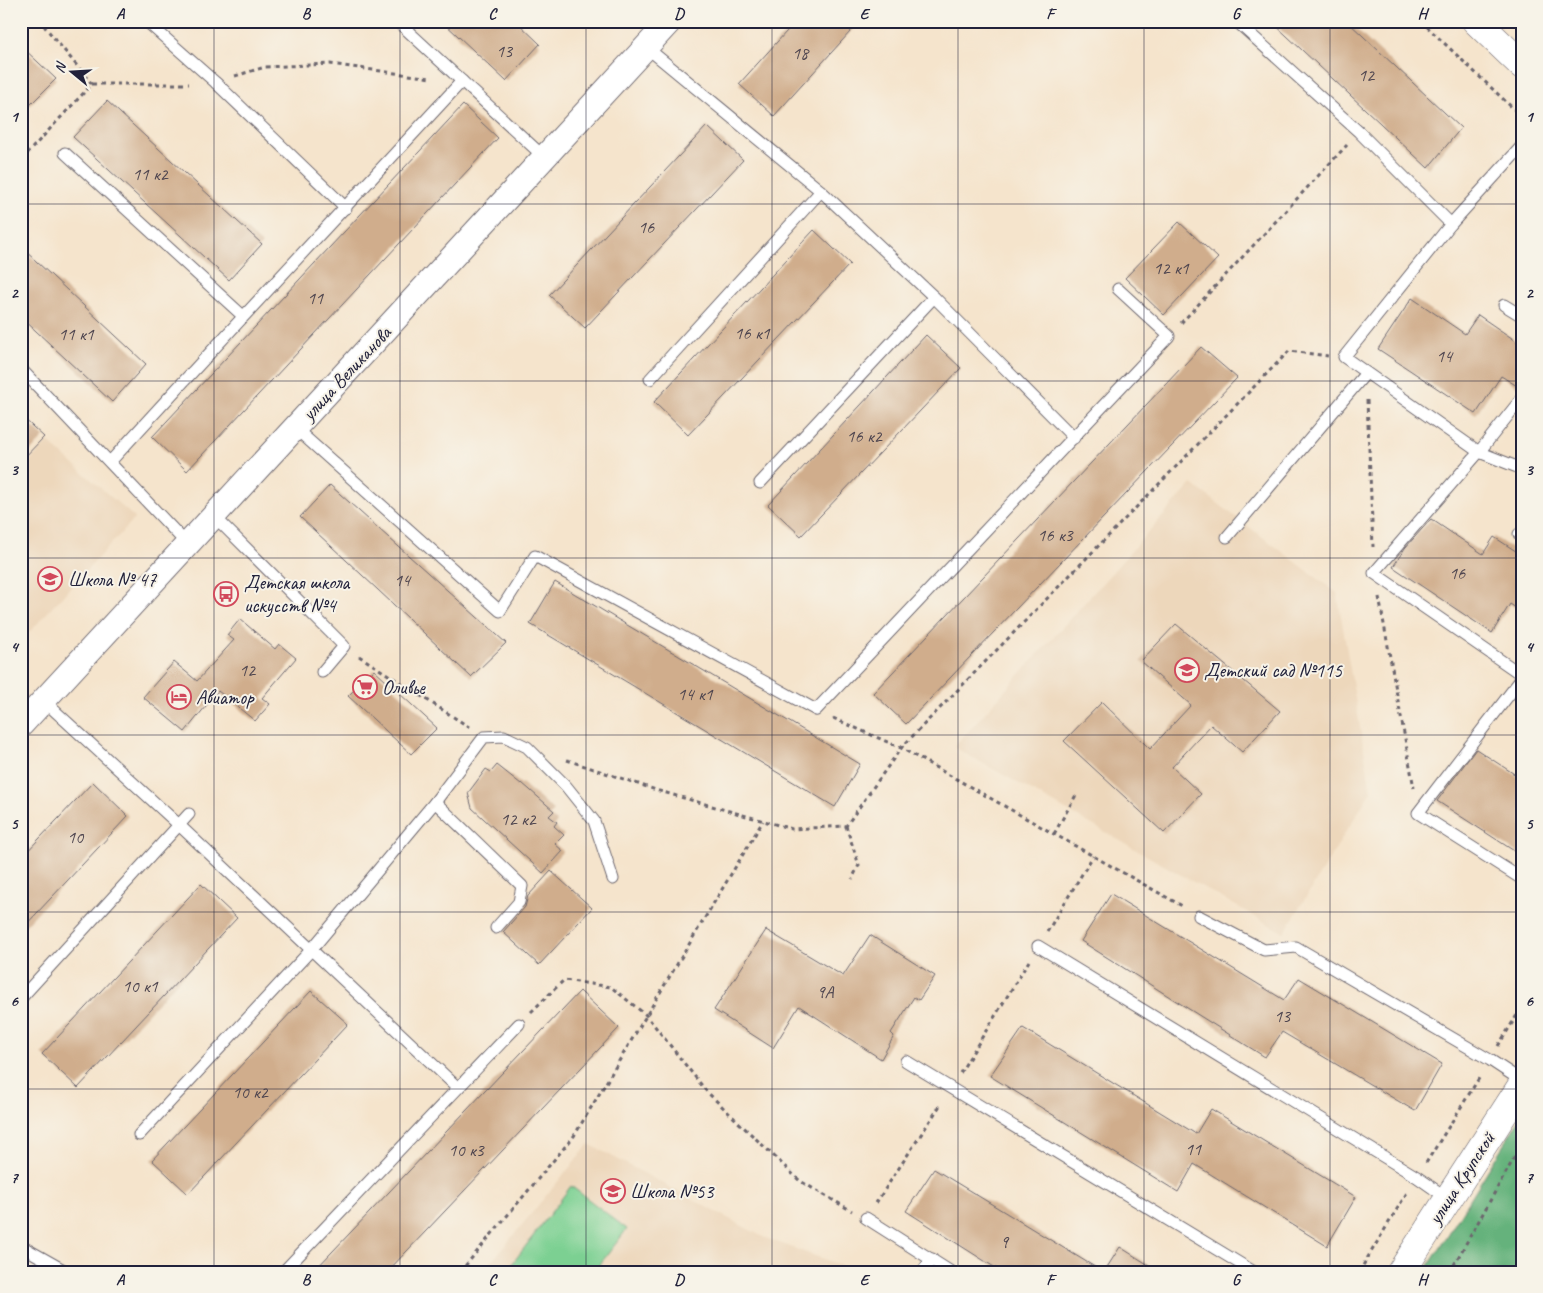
<svg xmlns="http://www.w3.org/2000/svg" width="1543" height="1293" font-family="Caveat,sans-serif">
	<rect width="100%" height="100%" fill="#f7f3e8"/>
	<filter id="ink" filterUnits="userSpaceOnUse"><feTurbulence type="fractalNoise" baseFrequency=".02" numOctaves="2"/><feDisplacementMap in="SourceGraphic" scale="10" xChannelSelector="R" yChannelSelector="G"/><feConvolveMatrix kernelMatrix="1 2 1 2 8 2 1 2 1" color-interpolation-filters="sRGB"/></filter>
	<filter id="wash" filterUnits="userSpaceOnUse"><feTurbulence type="fractalNoise" baseFrequency=".0096" numOctaves="4" result="noise"/><feDisplacementMap in="SourceGraphic" scale="20" xChannelSelector="R" yChannelSelector="G"/><feGaussianBlur stdDeviation="1.12" result="paint"/><feColorMatrix in="noise" values="0 0 0 0 0 0 0 0 0 0 0 0 0 0 0 0 0 1.4 0 .05"/><feComposite in="paint" operator="in"/></filter>
	<g filter="url(#wash)">
		<rect width="100%" height="100%" fill="#f5e4cc"/>
		<g fill="#edd7bb">
			<path d="M48,442L135,518L21,641V470Z"/>
			<path d="M1192,484L1337,593L1371,791L1284,933L954,747Z"/>
			<path d="M589,1144L763,1237L859,1272H483Z"/>
		</g>
		<path fill="#7cd092" stroke="#4f7966" d="M571,1186L627,1229L594,1272H506Z"/>
		<path fill="#65b27c" stroke="#446a5c" d="M1522,1115V1272H1425Z"/>
		<g id="blocks">
			<g fill="#d0ad8c">
				<path d="M442,21H516L540,44L506,81Z"/>
				<path d="M796,21H860L774,116L739,84Z"/>
				<path d="M1271,21H1347L1461,128L1428,168Z"/>
				<path d="M21,46L56,79L21,114Z"/>
				<path d="M107,101L262,244L229,280L73,137Z"/>
				<path d="M463,105L498,138L187,471L152,437Z"/>
				<path d="M707,126L743,160L585,328L549,295Z"/>
				<path d="M1179,222L1218,258L1164,315L1125,278Z"/>
				<path d="M814,230L850,264L688,435L654,402Z"/>
				<path d="M21,247L146,364L112,402L21,317Z"/>
				<path d="M1412,298L1465,334L1478,315L1522,345V389L1501,376L1476,414L1378,349Z"/>
				<path d="M926,335L961,368L801,536L768,505Z"/>
				<path d="M1201,347L1237,378L906,724L873,693Z"/>
				<path d="M21,416L44,437L21,461Z"/>
				<path d="M330,485L506,643L471,677L300,517Z"/>
				<path d="M1431,519L1483,554L1494,537L1522,555V612L1510,604L1492,633L1393,567L1405,548Z"/>
				<path d="M555,582L860,764L835,807L530,624Z"/>
				<path d="M240,619L275,649L279,644L296,658L262,698L270,704L255,721L218,691L185,732L143,697L174,662L197,681L234,640L227,635Z"/>
				<path d="M1176,624L1280,711L1242,752L1211,725L1172,767L1201,794L1164,833L1064,741L1102,702L1150,749L1191,705L1141,661Z"/>
				<path d="M374,670L437,728L411,754L348,696Z"/>
				<path d="M1476,749L1522,779V856L1437,801Z"/>
				<path d="M497,765L521,784L522,783L554,811L549,816L557,822L554,826L564,835L555,844L563,851L543,873L472,808L468,793L486,769L491,772Z"/>
				<path d="M93,782L128,816L21,930V858Z"/>
				<path d="M551,871L592,908L539,965L503,932L525,907L528,896Z"/>
				<path d="M201,884L237,918L78,1088L42,1054Z"/>
				<path d="M1111,894L1284,1000L1299,978L1442,1064L1415,1111L1282,1032L1265,1057L1081,941Z"/>
				<path d="M766,930L843,976L870,935L935,976L919,1000L914,997L891,1033L894,1036L881,1059L799,1006L773,1048L714,1010Z"/>
				<path d="M311,991L348,1024L188,1194L152,1160Z"/>
				<path d="M580,991L619,1028L387,1272H313Z"/>
				<path d="M1023,1028L1196,1134L1211,1109L1356,1197L1327,1246L1194,1164L1178,1192L990,1076Z"/>
				<path d="M934,1169L1103,1272H1002L906,1211Z"/>
				<path d="M1120,1247L1160,1272H1104Z"/>
			</g>
		</g>
	</g>
	<g filter="url(#ink)">
		<use href="#blocks" fill-opacity="0" stroke="#6c666e" stroke-width="1"/>
		<g fill="none" stroke-linecap="round" stroke-linejoin="round">
			<defs>
				<g id="service">
					<path d="M146,21L215,82L346,208"/>
					<path d="M397,21L544,157"/>
					<path d="M646,21L659,34"/>
					<path d="M1236,21L1359,132L1451,224L1522,146"/>
					<path d="M646,47L821,191L934,297L1074,438"/>
					<path d="M65,153L243,316"/>
					<path d="M1451,224L1344,357L1479,452L1374,573L1522,675"/>
					<path d="M1504,305L1522,316"/>
					<path d="M21,369L188,545"/>
					<path d="M650,379L821,191"/>
					<path d="M1522,398L1479,452L1522,469"/>
					<path d="M295,428L500,611L535,556L816,710L1169,336L1118,289"/>
					<path d="M110,462C226,334 345,208 462,81"/>
					<path d="M760,483L934,297"/>
					<path d="M214,516L344,646L322,672"/>
					<path d="M1519,534L1522,536"/>
					<path d="M1227,537L1366,373"/>
					<path d="M1522,678L1418,813L1522,879"/>
					<path d="M44,701L179,825L458,1088"/>
					<path d="M435,802L484,737L504,736L527,747L566,786L594,821L613,879"/>
					<path d="M1199,916L1264,950L1296,947L1490,1060L1522,1081"/>
					<path d="M1038,946L1417,1177L1447,1198"/>
					<path d="M21,998L189,814"/>
					<path d="M906,1061L1254,1272"/>
					<path d="M139,1135L312,949L435,802L522,886L519,902L496,928"/>
					<path d="M866,1218L951,1272"/>
					<path d="M21,1246L67,1272"/>
					<path d="M283,1272L519,1024"/>
					<path d="M922,1272L932,1259"/>
				</g>
				<path id="minor" d="M21,725L670,21"/>
				<g id="tertiary">
					<path d="M1476,21L1522,65"/>
					<path d="M1401,1272L1522,1085"/>
				</g>
			</defs>
			<use href="#service" stroke="#6c666e" stroke-width="13"/>
			<use href="#minor" stroke="#6c666e" stroke-width="26"/>
			<use href="#tertiary" stroke="#6c666e" stroke-width="29"/>
			<g stroke="#6c666e" stroke-width="3" stroke-dasharray="4 4" stroke-linecap="butt">
				<path d="M1421,21L1522,117"/>
				<path d="M235,76L265,67L330,64L431,78"/>
				<path d="M92,84H189"/>
				<path d="M21,160L92,84L45,27L43,21"/>
				<path d="M1181,323L1347,145"/>
				<path d="M1367,400L1373,547"/>
				<path d="M1379,597L1414,788"/>
				<path d="M359,656L469,727"/>
				<path d="M833,718L901,748L1184,907"/>
				<path d="M567,760L656,790L792,829L846,826L901,748L1289,351L1328,356"/>
				<path d="M846,826L859,865L852,879"/>
				<path d="M1054,834L1076,795"/>
				<path d="M1047,932L1093,856"/>
				<path d="M531,1012L564,980L611,987L646,1015L707,1092L800,1181L852,1211"/>
				<path d="M1498,1046L1522,1007"/>
				<path d="M960,1073L1029,961"/>
				<path d="M1426,1163L1481,1075"/>
				<path d="M876,1203L941,1104"/>
				<path d="M460,1272L574,1136L763,821"/>
				<path d="M1359,1272L1408,1191"/>
				<path d="M1450,1272L1522,1144"/>
			</g>
			<use href="#service" stroke="#fff" stroke-width="11"/>
			<use href="#minor" stroke="#fff" stroke-width="24"/>
			<use href="#tertiary" stroke="#fff" stroke-width="28"/>
		</g>
	</g>
	<path fill="none" stroke="#22223b" stroke-width="1" stroke-opacity="0.55" d="M214,21V1272M400,21V1272M586,21V1272M772,21V1272M958,21V1272M1144,21V1272M1330,21V1272M21,204H1522M21,381H1522M21,558H1522M21,735H1522M21,912H1522M21,1089H1522"/>
	<defs>
		<symbol id="school-ring" viewBox="-11 -11 22 22"><circle r="9.5" fill="#f7f3e8" stroke="#d1495b" stroke-width="1.5"/><path d="M0-5L7-2L0 1L-7-2ZM-4 1L0 2.5L4 1V4Q0 6-4 4Z" fill="#d1495b"/></symbol>
		<symbol id="bus-ring" viewBox="-11 -11 22 22"><circle r="9.5" fill="#f7f3e8" stroke="#d1495b" stroke-width="1.5"/><path d="M-5-6H5V4H4V6H2V4H-2V6H-4V4H-5ZM-3.5-4V0h7V-4ZM-3.5 1.2v1.5H-2V1.2ZM2 1.2v1.5H3.5V1.2Z" fill="#d1495b"/></symbol>
		<symbol id="supermarket-ring" viewBox="-11 -11 22 22"><circle r="9.5" fill="#f7f3e8" stroke="#d1495b" stroke-width="1.5"/><path d="M-6-5.5h2.5l.6 2H6L4.5 2H-2.5L-4.4-4H-6ZM-1.5 3.2a1.3 1.3 0 1 0 .1 0ZM3 3.2a1.3 1.3 0 1 0 .1 0Z" fill="#d1495b"/></symbol>
		<symbol id="hotel-ring" viewBox="-11 -11 22 22"><circle r="9.5" fill="#f7f3e8" stroke="#d1495b" stroke-width="1.5"/><path d="M-6-4.5h1.5V1H6V5H4.5V3h-9V5H-6ZM-4 0a1.8 1.8 0 1 1 3.6 0ZM.5 0V-2.5h3Q6-2.5 6 0Z" fill="#d1495b"/></symbol>
	</defs>
	<g fill-rule="evenodd">
		<use href="#school-ring" x="36" y="565" width="28" height="28"/>
		<use href="#bus-ring" x="212" y="580" width="28" height="28"/>
		<use href="#school-ring" x="1173" y="656" width="28" height="28"/>
		<use href="#supermarket-ring" x="351" y="673" width="28" height="28"/>
		<use href="#hotel-ring" x="165" y="683" width="28" height="28"/>
		<use href="#school-ring" x="599" y="1177" width="28" height="28"/>
	</g>
	<g text-anchor="middle" stroke-width="4" stroke-linejoin="round" paint-order="stroke">
		<g font-size="18" fill="#4e454f">
			<text x="504" y="57">13</text>
			<text x="800" y="59">18</text>
			<text x="1366" y="81">12</text>
			<text x="150" y="180">11 к2</text>
			<text x="646" y="233">16</text>
			<text x="1171" y="274">12 к1</text>
			<text x="315" y="304">11</text>
			<text x="752" y="339">16 к1</text>
			<text x="76" y="340">11 к1</text>
			<text x="1444" y="362">14</text>
			<text x="864" y="442">16 к2</text>
			<text x="1055" y="541">16 к3</text>
			<text x="1457" y="579">16</text>
			<text x="402" y="586">14</text>
			<text x="247" y="676">12</text>
			<text x="695" y="700">14 к1</text>
			<text x="518" y="825">12 к2</text>
			<text x="75" y="843">10</text>
			<text x="140" y="992">10 к1</text>
			<text x="825" y="998">9А</text>
			<text x="1282" y="1022">13</text>
			<text x="250" y="1098">10 к2</text>
			<text x="1193" y="1155">11</text>
			<text x="466" y="1156">10 к3</text>
			<text x="1004" y="1248">9</text>
		</g>
		<g font-size="20" fill="#22223b" stroke="#f7f3e8">
			<text transform="translate(346 373) rotate(-47)" y="7">улица Великанова</text>
			<text transform="translate(1461 1178) rotate(-57)" y="7">улица Крупской</text>
		</g>
		<g font-size="20" fill="#22223b" stroke="#f7f3e8" text-anchor="start">
			<text x="68" y="586">Школа № 47</text>
			<text x="244" y="589">Детская школа<tspan x="244" dy="23">искусств №4</tspan></text>
			<text x="1204" y="677">Детский сад №115</text>
			<text x="382" y="694">Оливье</text>
			<text x="196" y="704">Авиатор</text>
			<text x="630" y="1198">Школа №53</text>
		</g>
	</g>
	<rect width="1543" height="1293" fill="none" stroke="#f7f3e8" stroke-width="55"/>
	<g transform="translate(72 72) rotate(288)" stroke="#f7f3e8" stroke-width="4" paint-order="stroke">
	<path d="M0-4L9 19L0 12L-9 19Z" fill="#22223b"/>
	<text y="-8" font-size="14" font-weight="bold" text-anchor="middle" fill="#22223b">N</text>
	</g>
	<rect x="28" y="28" width="1488" height="1238" fill="none" stroke="#22223b" stroke-width="2"/>
	<g font-size="16" text-anchor="middle" font-weight="bold" fill="#22223b">
		<text x="120" y="19">A</text>
		<text x="306" y="19">B</text>
		<text x="492" y="19">C</text>
		<text x="679" y="19">D</text>
		<text x="864" y="19">E</text>
		<text x="1050" y="19">F</text>
		<text x="1236" y="19">G</text>
		<text x="1422" y="19">H</text>
		<text x="14" y="122">1</text>
		<text x="1529" y="122">1</text>
		<text x="14" y="298">2</text>
		<text x="1529" y="298">2</text>
		<text x="14" y="475">3</text>
		<text x="1529" y="475">3</text>
		<text x="14" y="652">4</text>
		<text x="1529" y="652">4</text>
		<text x="14" y="829">5</text>
		<text x="1529" y="829">5</text>
		<text x="14" y="1006">6</text>
		<text x="1529" y="1006">6</text>
		<text x="14" y="1183">7</text>
		<text x="1529" y="1183">7</text>
		<text x="120" y="1285">A</text>
		<text x="306" y="1285">B</text>
		<text x="492" y="1285">C</text>
		<text x="679" y="1285">D</text>
		<text x="864" y="1285">E</text>
		<text x="1050" y="1285">F</text>
		<text x="1236" y="1285">G</text>
		<text x="1422" y="1285">H</text>
	</g>
</svg>
